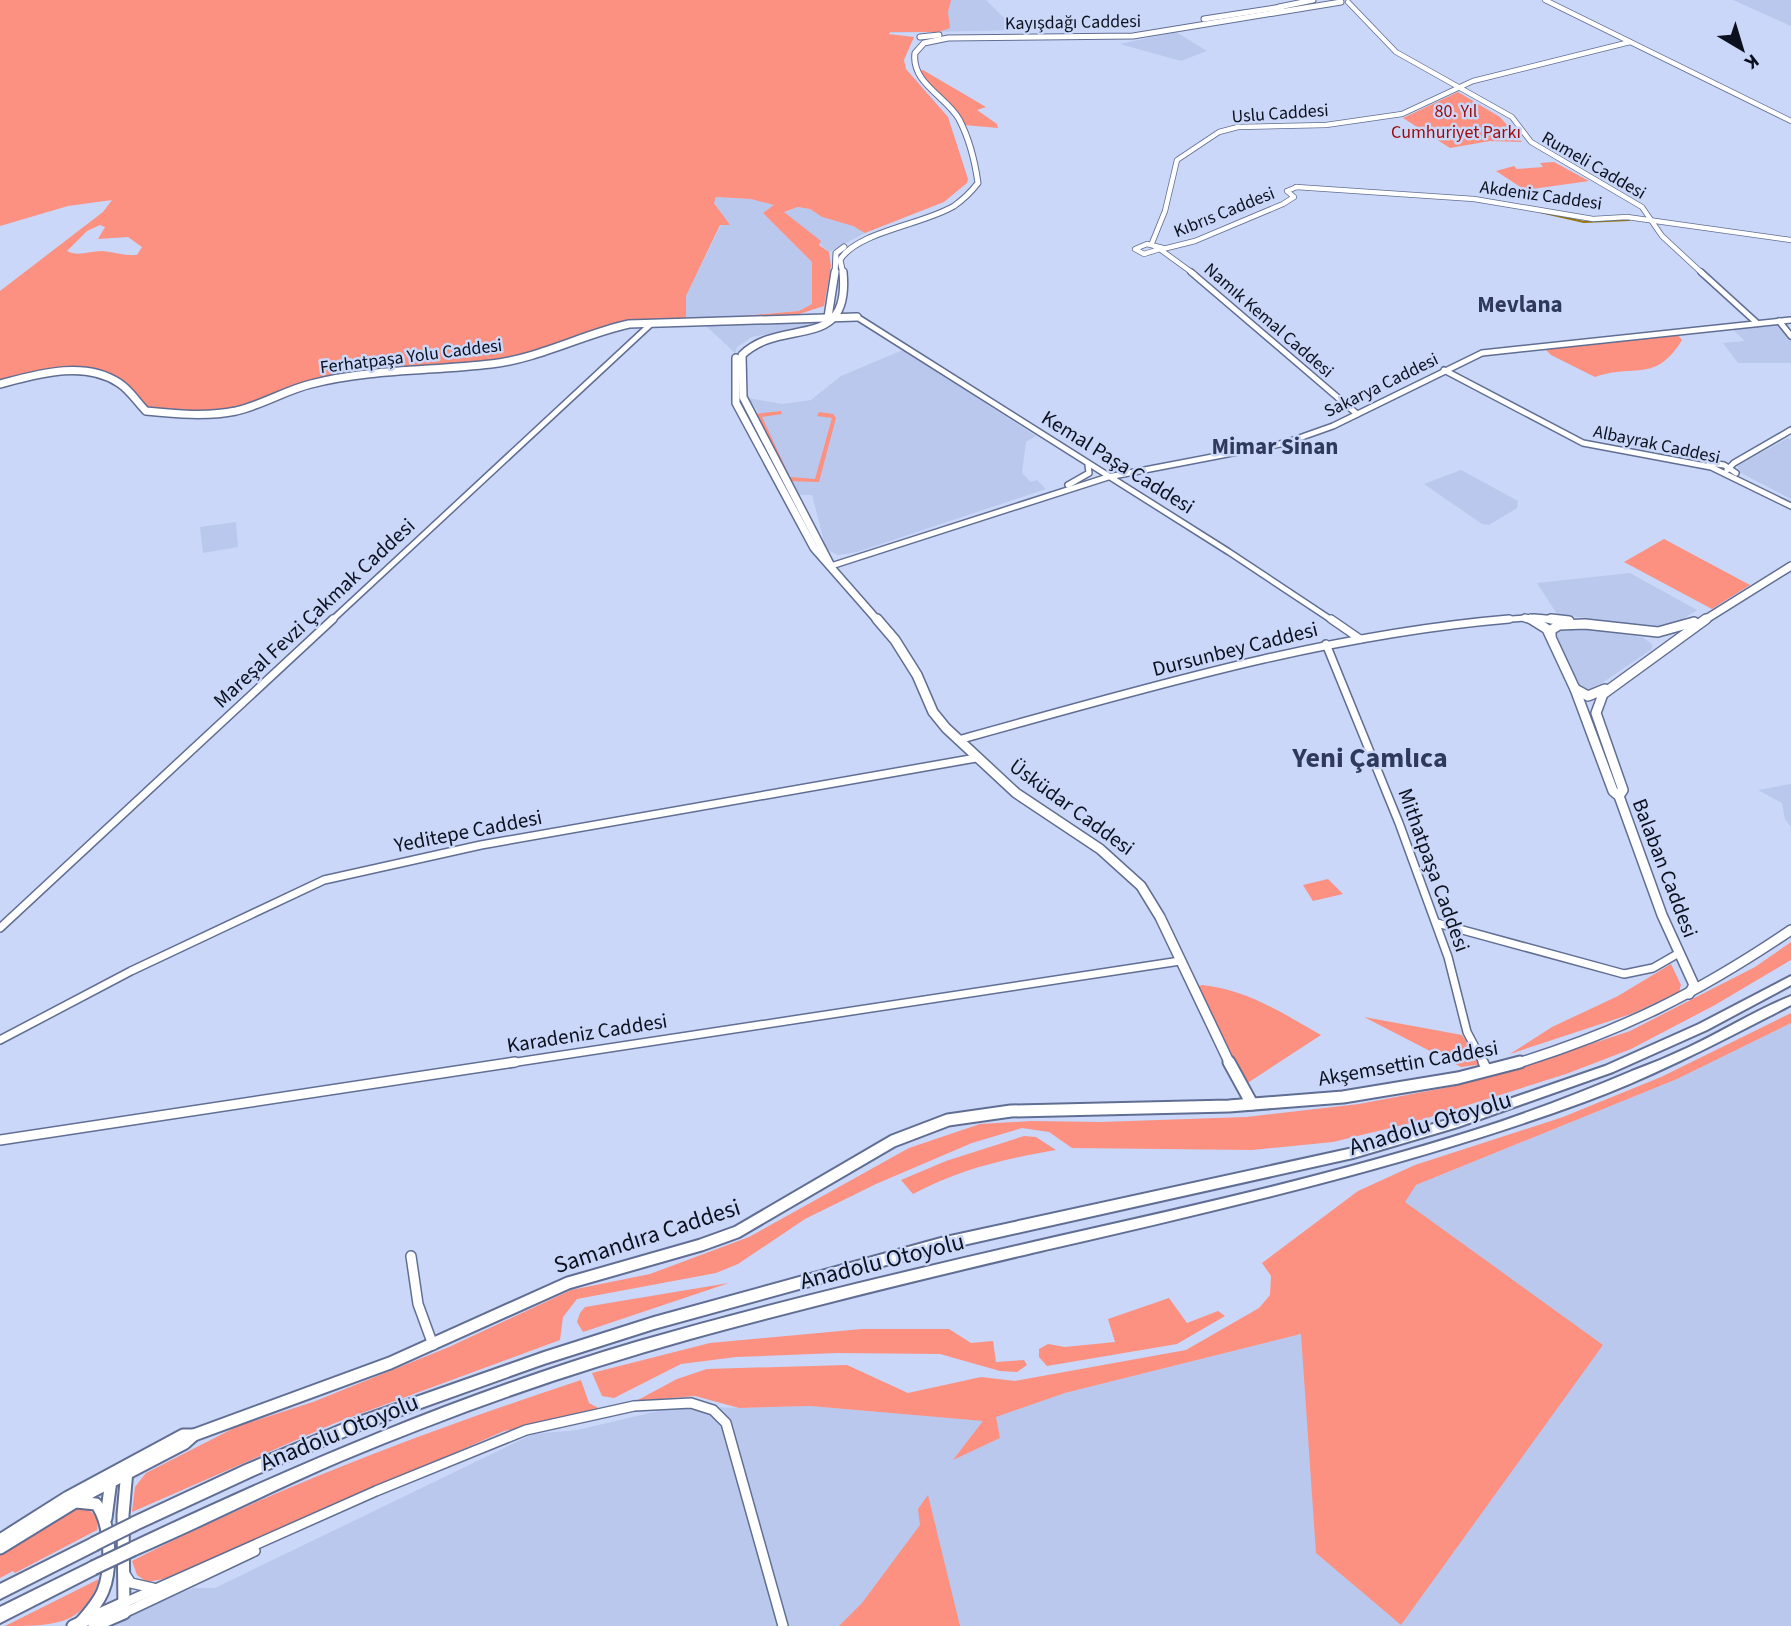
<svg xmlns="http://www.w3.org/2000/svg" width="1791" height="1626" font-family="'Source Sans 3',sans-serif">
	<rect width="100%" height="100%" fill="#cad7f8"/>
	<g fill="#bac8ed">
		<path d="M847,0H986L1016,30L889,33Z"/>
		<path d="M1733,0H1791V26Z"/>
		<path d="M1176,32L1207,51L1181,61L1120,44Z"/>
		<path d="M716,197L751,199L775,205L763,213L812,262V304L799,311L686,320V296L721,225H729L714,202Z"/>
		<path d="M798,207L810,209L822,217L853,226L865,233L829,252L783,213Z"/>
		<path d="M817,321L798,328L752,337L737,347L735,353L704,324Z"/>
		<path d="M1776,324L1791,341V363H1738L1723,343L1745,341L1732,329Z"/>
		<path d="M903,350L1036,436L1026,442L1022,473L1031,482L1037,480L1046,489L857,552L838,555L826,549L812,495H796L760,415L748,398L783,404L811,400L841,376Z"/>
		<path d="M1788,438L1791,440V499L1741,473L1737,466Z"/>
		<path d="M1461,470L1518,501L1517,508L1489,525L1482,524L1424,484Z"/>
		<path d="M236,522L238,547L203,553L200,527Z"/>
		<path d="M1630,573L1697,610L1670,627L1655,628L1557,614L1537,583Z"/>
		<path d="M1562,626L1642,637L1652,644V649L1602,683L1590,689L1584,688L1577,684L1555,634V631Z"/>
		<path d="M1791,784V827L1785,819L1782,803L1758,790Z"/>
		<path d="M1791,1023V1626H105L193,1588H215L533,1434L577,1430L680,1406L739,1408L810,1406L984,1421L954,1459L1000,1438L995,1417L1065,1393L1301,1334L1416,1185L1677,1079Z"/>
	</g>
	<g fill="#fc9081" fill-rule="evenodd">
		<path d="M0,0H951L948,12L950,28L939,32H890L889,34L914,37L904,60L906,69L948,117L968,179L967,183L944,202L865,233L853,226L822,217L810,209L798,207L784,212L821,241L819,245L829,252L831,266L824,306L796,315L709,319L799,311L812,304V262L763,213L774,205L751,199L716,197L714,203L730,225H720L686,296V320L629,321L600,328L529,353L487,362L405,367L300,383L243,406L213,412H168L149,408L126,383L101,371L72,369L0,382V291L103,212L112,200L68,206L0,226ZM100,225L105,227L98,239L128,237L142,247L137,255C125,256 114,252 102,251C90,251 77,257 67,251L87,231Z"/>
		<path d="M923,70L986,107L977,110L997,124L998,128L964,125L922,77L919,71Z"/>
		<path d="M1458,92L1500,117L1522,142L1490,141L1450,148L1403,118Z"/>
		<path d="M1554,162L1589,181L1525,190L1496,171L1514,166L1517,169L1543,167L1540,163Z"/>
		<path d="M1677,334L1682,340C1655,384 1634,363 1595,377L1551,355L1545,349Z"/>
		<path d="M781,411L782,414L762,417L790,477L815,479L832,418L817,416L819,412L833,414L836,418L819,482L788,481L754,414Z"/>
		<path d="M1664,539L1750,585L1712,609L1624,562Z"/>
		<path d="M1328,879L1343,894L1313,901L1303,885Z"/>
		<path d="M1791,942V960L1715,1005L1631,1049L1566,1074L1415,1122L1333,1142L1252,1150L1072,1148L1049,1132L1022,1128L972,1143L876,1184L805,1219L738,1264L716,1273L577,1299L563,1317L560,1340L335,1423L132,1512L135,1487L146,1473L238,1426L313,1402L449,1347L571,1290L650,1274L749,1237L909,1148L980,1124L1031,1121L1101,1122L1246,1117L1359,1104L1449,1087L1549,1058L1630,1031L1755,967Z"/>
		<path d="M1671,964L1681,985L1679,992L1631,1014L1510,1054L1552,1027L1618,996Z"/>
		<path d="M1202,985C1246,989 1284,1014 1321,1035L1246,1084L1196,987Z"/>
		<path d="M1791,1013V1023L1677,1079L1416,1185L1405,1202L1603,1345L1401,1625L1316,1553L1301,1334L1065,1393L996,1417L1000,1438L953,1460L983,1421L810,1406L739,1408L695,1396L636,1401L677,1379L707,1369L847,1365L908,1393L981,1377L1015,1381L1186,1350L1259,1308L1270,1295L1271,1276L1262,1263L1358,1191L1415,1165L1563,1117L1661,1077Z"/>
		<path d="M1364,1017L1462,1035L1483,1064L1461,1067Z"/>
		<path d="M1024,1136L1036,1137L1056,1150C1004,1159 960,1169 913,1194L901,1180L946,1161Z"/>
		<path d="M729,1283L583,1332L577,1322L580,1313L585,1307Z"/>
		<path d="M1169,1298L1187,1323L1218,1311L1225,1316L1177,1344L1047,1366L1039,1357V1349L1048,1344L1065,1347L1115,1342L1108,1319Z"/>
		<path d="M862,1329H949L971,1343L993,1341L996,1362L1024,1360L1027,1365L1017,1372L1000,1371L940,1354L837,1353L736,1357L681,1364L614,1398L602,1396L592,1373L710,1343Z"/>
		<path d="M581,1380L589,1403L602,1410L504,1431L174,1577L147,1582L137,1575L132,1561C276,1487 428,1431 581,1380Z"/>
		<path d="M928,1495L960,1626H839L862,1603L920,1525L918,1509Z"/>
		<path d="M77,1508L88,1509L98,1518L97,1530L15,1573L13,1571L0,1578V1555Z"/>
		<path d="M99,1579C85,1626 52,1626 5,1626Z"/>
	</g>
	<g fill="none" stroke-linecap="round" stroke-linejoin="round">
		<path stroke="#977607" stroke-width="2" d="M1540,212L1584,222L1629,220"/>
		<defs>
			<g id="minor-far3">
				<path d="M1545,0L1791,121"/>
				<path d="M1348,2L1396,52L1512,117L1531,142L1642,207L1662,236L1703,274"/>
				<path d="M1296,187L1474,199L1593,219L1627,217L1791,240"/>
				<path d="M1152,243L1165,211L1177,160L1219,132L1238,127L1326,125L1402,114L1473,81L1630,42"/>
				<path d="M1147,244L1163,248L1144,254L1135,249Z"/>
				<path d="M1163,249L1195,241L1283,204L1294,197L1287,191L1297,187"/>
				<path d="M1161,250L1194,274"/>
			</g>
			<g id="minor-far2">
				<path d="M1191,272L1357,414"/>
				<path d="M1701,272L1757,323"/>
				<path d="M857,317L1229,552L1333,621"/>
				<path d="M1779,321L1791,336"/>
				<path d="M1444,370L1583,443L1711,467L1791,506"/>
				<path d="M1709,463L1724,465L1736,473"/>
				<path d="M1727,470L1734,463L1791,430"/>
				<path d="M1068,485L1089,473L1088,465"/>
				<path d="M831,566L1108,477L1285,443L1333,426L1482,353L1791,320"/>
				<path d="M331,621L652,323"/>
				<path d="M1486,621L1525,618"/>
			</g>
			<g id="minor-far1">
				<path d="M1331,619L1360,639"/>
				<path d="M1326,644L1399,823L1448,957L1467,1032L1484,1064"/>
				<path d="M958,740C1140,690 1320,635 1509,619"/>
				<path d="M1437,923L1624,974L1653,968L1679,953"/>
				<path d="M0,928L333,619"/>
				<path d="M0,1040L131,971L324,880L481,845L976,758"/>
				<path d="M504,1064L1180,961"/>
			</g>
			<g id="minor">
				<path d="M1483,1062L1487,1070"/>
				<path d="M0,1140L515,1062"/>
				<path d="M411,1256L418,1304L433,1345"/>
				<path d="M125,1574L131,1583L153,1588"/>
				<path d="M124,1603L376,1491L526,1430L634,1406L691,1403L713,1410L726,1423L783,1626"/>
				<path d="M124,1613L255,1551"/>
			</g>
			<g id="major-far3">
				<path d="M1279,7L1313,0"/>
				<path d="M1204,19L1282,7"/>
				<path d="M920,37L939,35"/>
				<path d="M835,274L836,253L844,247"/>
				<path d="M843,274L840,260C856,232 925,224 954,206C964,199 971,192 978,183C975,162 969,138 959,119C946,96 911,83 915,53L924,43L948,38L1133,36L1341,2"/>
			</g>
			<g id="major-far2">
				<path d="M828,317L835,272"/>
				<path d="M736,358V403L814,548L878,621"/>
				<path d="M0,384C38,374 84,360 119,383C130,390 137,402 146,411C175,414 207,417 236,411C262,405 286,390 311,384C370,369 431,371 491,364C538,359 583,334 629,324L857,317"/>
				<path d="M831,566L743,397L742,355C782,316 851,354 843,272"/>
				<path d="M1525,618L1537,621"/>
				<path d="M1534,618L1569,621"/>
				<path d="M1703,621L1791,566"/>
			</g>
			<g id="major-far1">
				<path d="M877,619L895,640L917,675L933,712L946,728L1016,793L1100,849L1141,886L1160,917L1230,1064"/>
				<path d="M1531,619L1547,629L1575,689L1613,791L1619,796L1662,915L1694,985L1689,994"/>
				<path d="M1551,619L1569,621"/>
				<path d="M1551,636V630L1559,625L1585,624L1658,632L1694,622"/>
				<path d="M1575,689L1588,696L1605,689"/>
				<path d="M1619,796L1623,790L1596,713L1603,694L1706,619"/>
				<path d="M1515,1064C1622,1031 1698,993 1791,930"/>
			</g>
			<g id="major">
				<path d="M1229,1062L1252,1104"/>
				<path d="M76,1502L96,1504C111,1522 112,1569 103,1591C98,1603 89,1613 80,1623"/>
				<path d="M106,1518L111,1480"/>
				<path d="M0,1540L68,1497L183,1435H194"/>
				<path d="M0,1548L93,1491L185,1443L194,1435L390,1363L568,1283L701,1245L737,1232L893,1141L948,1120L1011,1111L1229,1106L1343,1097L1458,1078L1520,1062"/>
				<path d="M73,1626L124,1603"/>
				<path d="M94,1626L124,1613L123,1515L127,1470"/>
			</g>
			<g id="highway">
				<path d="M1791,976V985L1707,1030L1613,1072L1458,1127L1353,1158L941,1250L654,1329L544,1364L365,1428L255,1475L134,1531L129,1529L127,1524L129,1519L245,1465L362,1416L544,1352L654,1317L941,1238L1353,1148L1457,1117L1605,1066L1699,1024Z"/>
				<path d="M1791,996V1005C1723,1040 1655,1076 1584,1102C1404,1168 1218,1210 1032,1253C918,1280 803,1308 690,1339C571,1372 455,1413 341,1461C271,1491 203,1526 133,1556L128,1554L126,1549L128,1544C293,1466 460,1394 636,1342C777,1301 921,1268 1064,1235C1202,1204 1340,1173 1475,1130C1528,1113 1580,1093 1632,1071C1651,1064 1670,1056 1689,1047C1723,1031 1756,1010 1791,996Z"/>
				<path d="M94,1537L99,1539L101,1544L99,1549L0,1599V1584Z"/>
				<path d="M93,1561L98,1563L100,1568L98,1573L0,1623V1607Z"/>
			</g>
		</defs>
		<use href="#minor-far3" stroke="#616e93" stroke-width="6"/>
		<use href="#minor-far2" stroke="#616e93" stroke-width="8"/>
		<use href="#minor-far1" stroke="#616e93" stroke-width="10"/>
		<use href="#minor" stroke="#616e93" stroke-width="12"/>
		<use href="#major-far3" stroke="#616e93" stroke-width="7"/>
		<use href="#major-far2" stroke="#616e93" stroke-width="10"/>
		<use href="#major-far1" stroke="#616e93" stroke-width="12"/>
		<use href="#major" stroke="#616e93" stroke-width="15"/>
		<use href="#highway" stroke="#616e93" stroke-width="4"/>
		<use href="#minor-far3" stroke="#fff" stroke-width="4.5"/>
		<use href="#minor-far2" stroke="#fff" stroke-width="5"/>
		<use href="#minor-far1" stroke="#fff" stroke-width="7"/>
		<use href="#minor" stroke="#fff" stroke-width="9"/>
		<use href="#major-far3" stroke="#fff" stroke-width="5"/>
		<use href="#major-far2" stroke="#fff" stroke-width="7"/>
		<use href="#major-far1" stroke="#fff" stroke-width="9"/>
		<use href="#major" stroke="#fff" stroke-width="11"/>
		<use href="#highway" fill="#fff" fill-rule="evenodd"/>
		<defs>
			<g id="highway-bridge">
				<path d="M94,1544L134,1524"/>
				<path d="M93,1568L133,1549"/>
			</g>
		</defs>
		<use href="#highway-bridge" stroke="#616e93" stroke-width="17" stroke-linecap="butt"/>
		<use href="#highway-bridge" stroke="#fff" stroke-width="13"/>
	</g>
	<g text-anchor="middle" stroke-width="5" stroke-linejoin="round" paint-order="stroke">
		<g font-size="18" fill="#0c111f" stroke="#cad7f8">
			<text transform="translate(1073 22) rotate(-1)" y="6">Kayışdağı Caddesi</text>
			<text transform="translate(1280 113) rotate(-4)" y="6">Uslu Caddesi</text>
			<text transform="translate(1594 165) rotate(30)" y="6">Rumeli Caddesi</text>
			<text transform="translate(1541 195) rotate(8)" y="6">Akdeniz Caddesi</text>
			<text transform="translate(1224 212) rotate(-22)" y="6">Kıbrıs Caddesi</text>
			<text transform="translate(1269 320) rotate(41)" y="6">Namık Kemal Caddesi</text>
			<text transform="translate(411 356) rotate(-7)" y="6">Ferhatpaşa Yolu Caddesi</text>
			<text transform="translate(1381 385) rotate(-26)" y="6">Sakarya Caddesi</text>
			<text transform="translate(1657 444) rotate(12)" y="6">Albayrak Caddesi</text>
		</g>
		<g font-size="18" fill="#9e0807" stroke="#cad7f8">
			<text x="1456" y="117">80. Yıl<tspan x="1456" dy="21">Cumhuriyet Parkı</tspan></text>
		</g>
		<g font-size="21" fill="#0c111f" stroke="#cad7f8">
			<text transform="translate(1118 462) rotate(32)" y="7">Kemal Paşa Caddesi</text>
			<text transform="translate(314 613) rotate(-43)" y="7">Mareşal Fevzi Çakmak Caddesi</text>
			<text transform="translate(1235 649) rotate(-14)" y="7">Dursunbey Caddesi</text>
			<text transform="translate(1072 807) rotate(36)" y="7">Üsküdar Caddesi</text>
			<text transform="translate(468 831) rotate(-11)" y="7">Yeditepe Caddesi</text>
			<text transform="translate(1665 868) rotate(69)" y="7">Balaban Caddesi</text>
			<text transform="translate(1434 870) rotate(70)" y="7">Mithatpaşa Caddesi</text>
			<text transform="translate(587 1033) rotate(-9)" y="7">Karadeniz Caddesi</text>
			<text transform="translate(1408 1063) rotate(-10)" y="7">Akşemsettin Caddesi</text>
		</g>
		<g font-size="23" font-weight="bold" fill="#2e395b" stroke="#cad7f8">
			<text x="1520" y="312">Mevlana</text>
			<text x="1275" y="454">Mimar Sinan</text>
		</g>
		<g font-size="24" fill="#0c111f" stroke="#cad7f8">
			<text transform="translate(1430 1123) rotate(-17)" y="8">Anadolu Otoyolu</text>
			<text transform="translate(647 1236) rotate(-18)" y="8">Samandıra Caddesi</text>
			<text transform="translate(882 1261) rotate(-14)" y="8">Anadolu Otoyolu</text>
			<text transform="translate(339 1432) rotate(-22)" y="8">Anadolu Otoyolu</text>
		</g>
		<g font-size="28" font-weight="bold" fill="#2e395b" stroke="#cad7f8">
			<text x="1370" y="767">Yeni Çamlıca</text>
		</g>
	</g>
	<g transform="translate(1742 49) rotate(142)" stroke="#cad7f8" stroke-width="5" paint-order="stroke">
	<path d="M0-5L12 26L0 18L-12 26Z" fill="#0c111f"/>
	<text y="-10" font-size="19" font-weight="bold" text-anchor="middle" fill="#0c111f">K</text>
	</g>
</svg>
